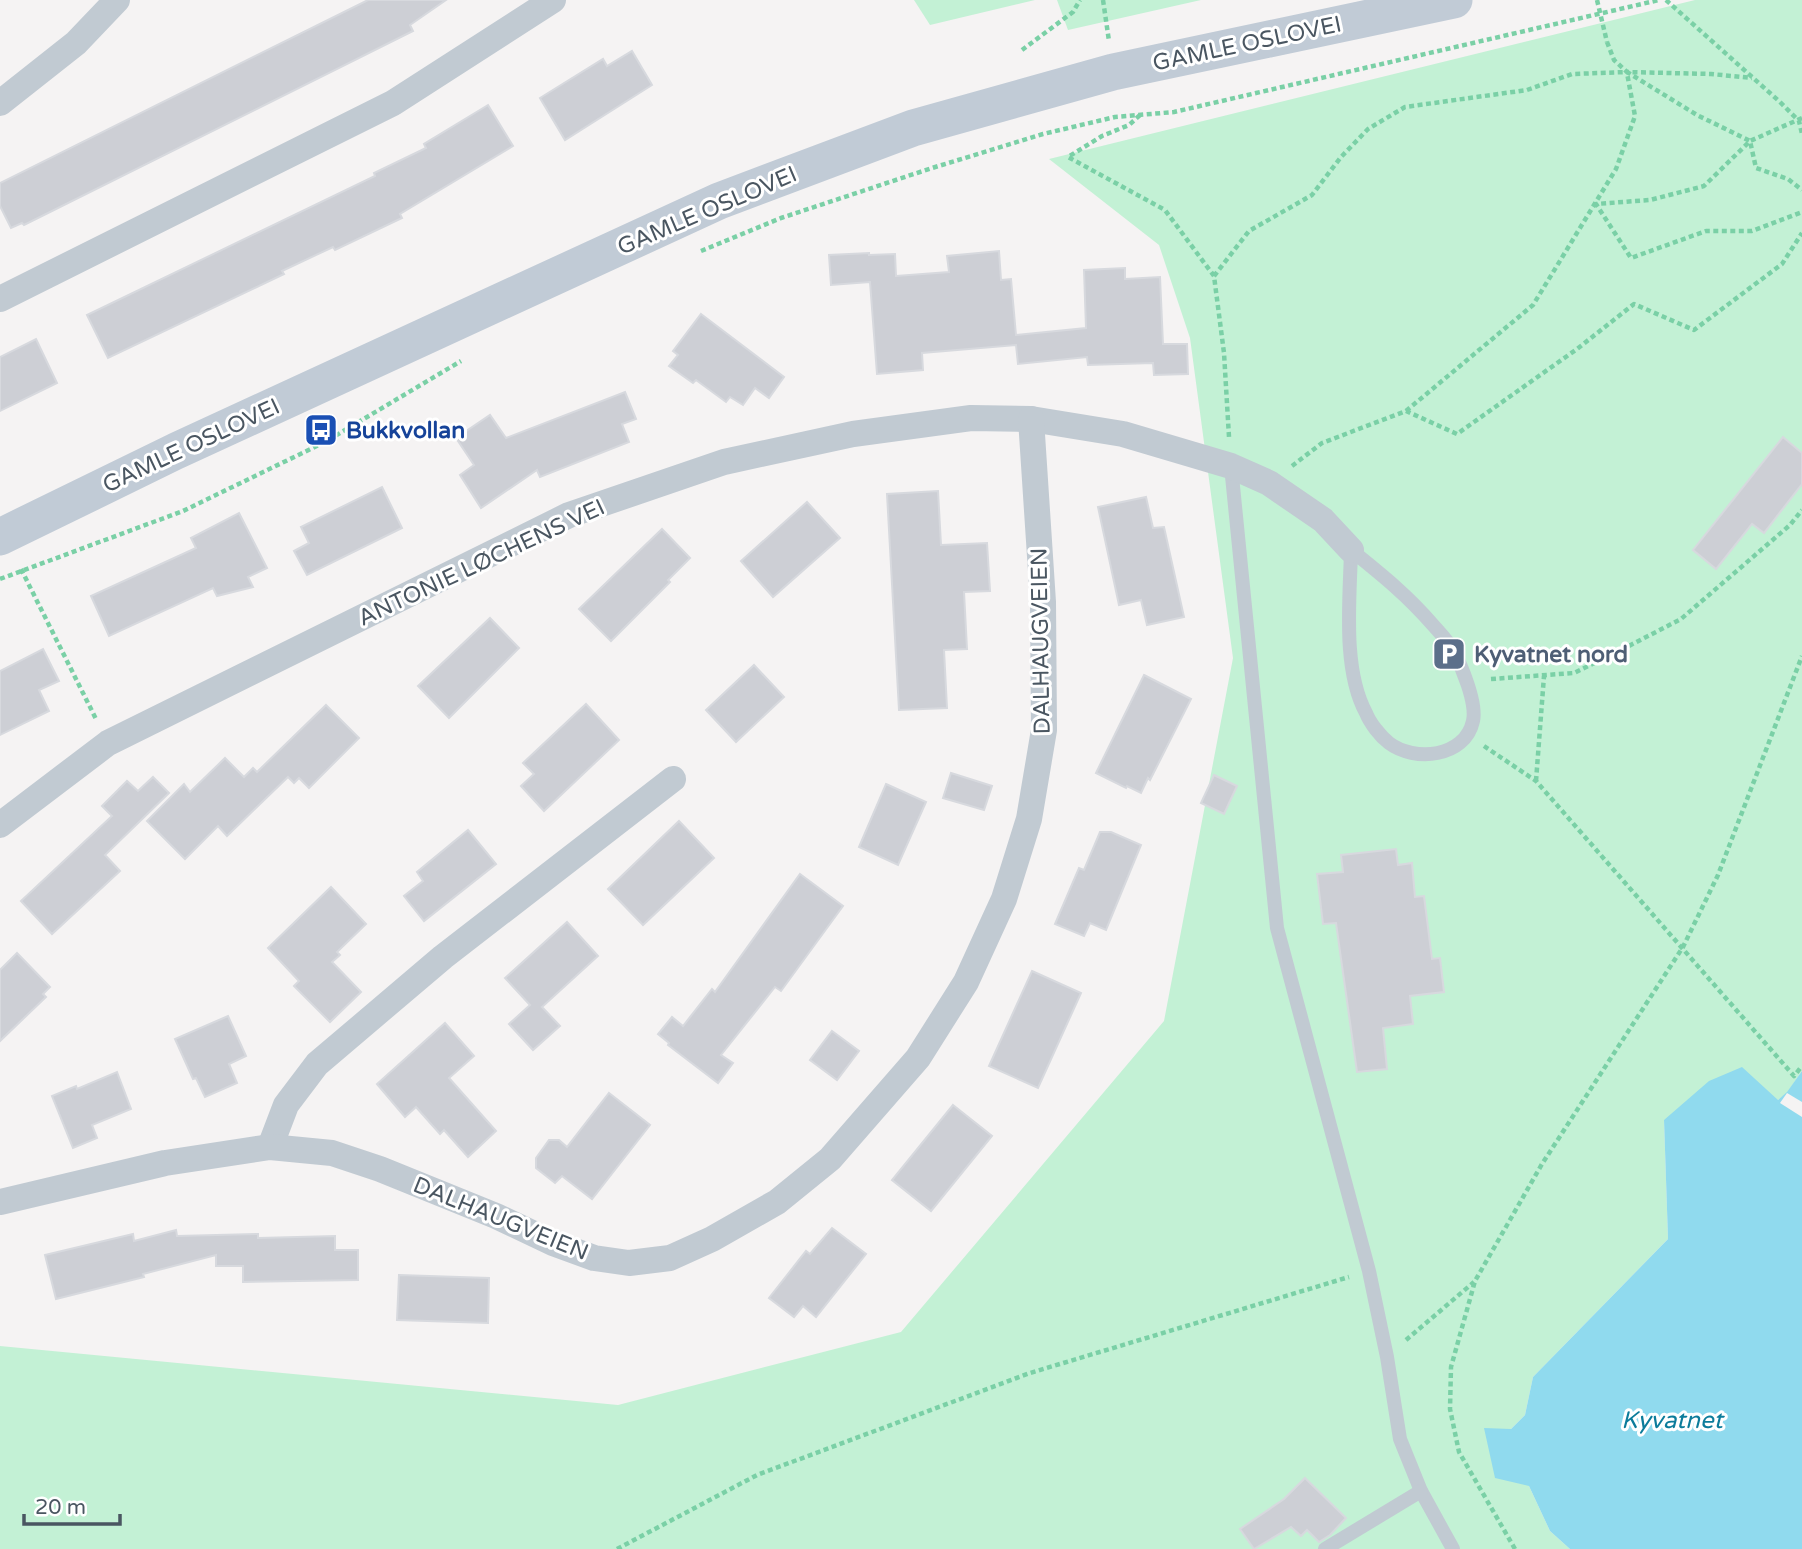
<svg xmlns="http://www.w3.org/2000/svg" width="1802" height="1549" font-family="'Varela Round',sans-serif">
	<rect width="100%" height="100%" fill="#f5f3f3"/>
	<g fill="#c3f1d5">
		<path d="M914,0H1035L930,25Z"/>
		<path d="M1057,0H1201L1068,30Z"/>
		<path d="M1695,0H1802V1071L1787,1093L1778,1100L1664,1120L1668,1239L1533,1377L1525,1415L1511,1429L1529,1486L1550,1531L1570,1549H0V1346L618,1405L901,1332L1164,1021L1233,658L1190,338L1159,245L1049,159Z"/>
	</g>
	<path fill="#90daee" d="M1742,1067L1778,1100L1787,1092L1802,1071V1549H1570L1550,1531L1529,1486L1495,1478L1484,1428L1511,1429L1525,1415L1533,1377L1668,1239L1664,1120L1709,1081Z"/>
	<path fill="#f5f3f3" d="M1787,1093L1802,1102V1117L1780,1103Z"/>
	<g fill="#cdcfd5" stroke="#d7d9de" stroke-width="2">
		<path d="M368,0H446L410,25L413,31L24,225L22,223L11,228L0,206V183Z"/>
		<path d="M632,51L652,85L565,140L540,98L603,59L607,66Z"/>
		<path d="M488,105L513,146L400,214L402,218L335,250L333,247L282,271L284,274L108,358L87,315L375,176L374,173L426,148L424,144Z"/>
		<path d="M999,251L1001,280L1011,279L1016,335L1086,328L1084,270L1125,268V279L1160,277L1163,344H1187L1188,374L1154,375L1153,363L1088,365L1087,357L1018,364L1016,345L922,353L923,370L877,374L870,282L831,285L829,255L869,253V255L895,254L896,276L949,272L947,256Z"/>
		<path d="M701,314L784,377L769,398L755,388L743,405L730,397L726,402L696,380L693,383L669,366L678,355L673,351Z"/>
		<path d="M36,339L57,383L0,411V357Z"/>
		<path d="M625,392L636,419L622,424L629,442L540,477L537,470L481,508L460,475L474,465L456,438L490,415L506,438Z"/>
		<path d="M1783,437L1802,453V484L1764,533L1752,524L1716,569L1693,550Z"/>
		<path d="M382,487L402,528L307,575L294,551L309,543L301,527Z"/>
		<path d="M938,491L941,545L987,543L990,591L964,592L967,649L944,650L947,708L899,710L887,494Z"/>
		<path d="M1146,497L1153,528L1164,527L1184,617L1147,625L1141,600L1119,605L1098,507Z"/>
		<path d="M807,502L840,538L773,597L741,561Z"/>
		<path d="M239,513L267,568L248,577L253,587L217,596L213,588L109,636L91,596L196,548L191,538Z"/>
		<path d="M662,529L690,558L668,580L670,582L611,641L579,609Z"/>
		<path d="M490,618L519,648L449,718L418,686Z"/>
		<path d="M43,649L59,681L39,690L49,711L0,735V671Z"/>
		<path d="M754,665L784,697L736,742L706,710Z"/>
		<path d="M1144,675L1191,699L1150,780L1148,778L1141,793L1127,786L1126,788L1096,773Z"/>
		<path d="M586,704L619,740L544,811L521,786L534,774L523,763Z"/>
		<path d="M326,705L359,738L309,788L299,778L294,783L288,777L227,836L218,826L185,859L147,821L184,784L190,792L225,758L244,777L253,768L257,772Z"/>
		<path d="M951,773L992,786L984,810L943,798Z"/>
		<path d="M1214,775L1237,786L1224,814L1201,803Z"/>
		<path d="M153,777L169,793L105,855L120,871L52,934L21,901L112,816L102,806L127,781L138,791Z"/>
		<path d="M886,784L926,802L898,865L859,847Z"/>
		<path d="M679,821L714,858L643,925L608,889Z"/>
		<path d="M468,830L496,864L424,921L404,896L423,881L417,872Z"/>
		<path d="M1100,832H1111L1141,845L1106,930L1090,923L1084,936L1055,924L1079,868L1084,870Z"/>
		<path d="M1396,849L1398,865L1412,863L1415,897L1424,896L1432,959L1440,958L1444,992L1410,996L1413,1024L1383,1028L1387,1069L1357,1072L1336,923L1323,924L1317,874L1343,872L1341,855Z"/>
		<path d="M800,874L843,906L781,991L775,987L721,1055L733,1063L718,1083L668,1045L669,1043L658,1034L672,1017L683,1026L712,989L715,992Z"/>
		<path d="M331,887L366,924L337,952L340,955L332,962L361,992L330,1022L294,986L299,981L268,948Z"/>
		<path d="M567,922L598,956L542,1007L560,1026L533,1050L509,1024L530,1005L505,978Z"/>
		<path d="M17,953L50,987L43,994L46,997L0,1041V970Z"/>
		<path d="M1032,971L1081,993L1038,1088L989,1066Z"/>
		<path d="M228,1016L246,1056L229,1064L237,1083L205,1097L196,1078L193,1079L175,1039Z"/>
		<path d="M445,1023L474,1056L449,1078L496,1131L468,1157L444,1130L440,1134L416,1107L405,1117L377,1084Z"/>
		<path d="M832,1031L859,1051L837,1080L810,1060Z"/>
		<path d="M117,1072L131,1109L92,1125L97,1138L73,1148L52,1096L76,1086L77,1089Z"/>
		<path d="M609,1093L650,1125L592,1199L562,1176L555,1183L536,1168V1158L549,1140H559L567,1147Z"/>
		<path d="M953,1105L992,1136L931,1211L892,1180Z"/>
		<path d="M832,1228L866,1254L816,1317L803,1306L794,1317L769,1298L806,1251L810,1254Z"/>
		<path d="M176,1230L177,1236L258,1234V1238L335,1236V1250H358V1280L243,1282V1266H216V1255L143,1274L144,1277L56,1299L45,1255L133,1234L134,1241Z"/>
		<path d="M399,1275L489,1278L488,1323L397,1320Z"/>
		<path d="M1305,1478L1346,1518L1330,1535L1319,1542L1307,1530L1301,1536L1291,1527L1254,1549L1240,1529L1284,1499Z"/>
	</g>
	<g fill="none" stroke-linecap="round" stroke-linejoin="round">
		<g stroke="#7ad0a6" stroke-width="4.5" stroke-dasharray="5 3.5" stroke-linecap="butt">
			<path d="M1103,0L1109,41"/>
			<path d="M1666,0L1780,102L1799,121L1802,134"/>
			<path d="M1607,42L1614,60L1627,72L1711,74L1752,78"/>
			<path d="M1022,50L1073,12L1080,0"/>
			<path d="M1140,115L1129,125L1102,136L1068,157L1165,210L1214,276L1224,353L1229,437"/>
			<path d="M1802,118L1750,141L1704,186L1650,200L1596,204L1631,258L1706,231H1752L1802,212"/>
			<path d="M701,251L781,218L932,168L1043,134L1115,117L1174,112L1659,0"/>
			<path d="M1214,276L1249,231L1312,195L1341,157L1368,129L1405,107L1527,90L1572,74L1627,72L1697,115L1750,141L1756,168L1788,179L1802,190"/>
			<path d="M1406,411L1533,305L1616,169L1635,116L1627,73"/>
			<path d="M1292,466L1322,443L1406,411L1457,434L1577,349L1634,304L1694,330L1782,264L1802,233"/>
			<path d="M21,569L96,719"/>
			<path d="M0,579L183,511L325,442L461,361"/>
			<path d="M1491,679L1574,673L1621,650L1681,619L1790,525L1802,510"/>
			<path d="M1484,746L1536,781L1794,1076L1802,1066"/>
			<path d="M1536,781L1544,676"/>
			<path d="M1406,1340L1474,1282"/>
			<path d="M617,1549L757,1475L1030,1373L1349,1277"/>
			<path d="M1515,1549L1459,1452L1450,1409L1451,1367L1475,1281L1542,1164L1683,947L1718,875L1802,656"/>
		</g>
		<g stroke="#c1cad2" stroke-width="14">
			<path d="M1231,466L1277,928L1369,1271L1387,1357L1400,1439L1421,1491L1453,1549"/>
			<path d="M1351,550C1382,575 1407,595 1433,625C1440,633 1448,641 1453,650C1462,667 1477,703 1473,721C1465,758 1414,762 1389,743C1380,736 1370,723 1366,713C1342,669 1350,598 1351,550Z"/>
			<path d="M1325,1549L1421,1491"/>
		</g>
		<g stroke="#c1cad2" stroke-width="26">
			<path d="M0,103L76,43L117,0"/>
			<path d="M0,299L393,103L553,0"/>
			<path d="M0,825L108,743L569,515L724,462L853,434L971,418L1031,419L1123,434L1231,466L1269,483L1323,520L1351,550"/>
			<path d="M270,1147L286,1105L317,1064L443,957L673,779"/>
			<path d="M0,1202L165,1163L270,1147L332,1153L380,1169L496,1216L553,1243L594,1258L629,1263L670,1258L712,1239L777,1202L830,1159L918,1058L966,982L1004,899L1029,819L1044,730L1043,602L1031,419"/>
		</g>
		<path stroke="#c1cbd6" stroke-width="37" d="M0,537L176,451L719,201L913,128L1113,72L1454,0"/>
		<path stroke="#7ad0a6" stroke-width="4.5" stroke-dasharray="5 3.5" stroke-linecap="butt" d="M1597,0L1607,42"/>
	</g>
	<defs>
		<symbol id="bus-square" viewBox="-11 -11 22 22"><rect x="-9" y="-9" width="18" height="18" rx="4" fill="#1a4fb4" stroke="#fff"/><path d="M-5-6H5V4H4V6H2V4H-2V6H-4V4H-5ZM-3.5-4V0h7V-4ZM-3.5 1.2v1.5H-2V1.2ZM2 1.2v1.5H3.5V1.2Z" fill="#fff"/></symbol>
		<symbol id="parking-square" viewBox="-11 -11 22 22"><rect x="-9" y="-9" width="18" height="18" rx="4" fill="#5c6f8a" stroke="#fff"/><path d="M-3.5-5.5H1a3.5 3.5 0 0 1 0 7H-1V5.5H-3.5ZM-1-3.4V-.6H.8a1.4 1.4 0 0 0 0-2.8Z" fill="#fff"/></symbol>
	</defs>
	<g fill-rule="evenodd">
		<use href="#bus-square" x="302" y="411" width="38" height="38"/>
		<use href="#parking-square" x="1430" y="635" width="38" height="38"/>
	</g>
	<g text-anchor="middle" stroke-width="6" stroke-linejoin="round" paint-order="stroke">
		<g font-size="23" fill="#4a5661" stroke="#fff">
			<text transform="translate(1247 43) rotate(-12)" y="8">GAMLE OSLOVEI</text>
			<text transform="translate(707 210) rotate(-23)" y="8">GAMLE OSLOVEI</text>
			<text transform="translate(191 445) rotate(-25)" y="8">GAMLE OSLOVEI</text>
			<text transform="translate(481 562) rotate(-25)" y="8">ANTONIE LØCHENS VEI</text>
			<text transform="translate(1040 641) rotate(-91)" y="8">DALHAUGVEIEN</text>
			<text transform="translate(501 1218) rotate(22)" y="8">DALHAUGVEIEN</text>
		</g>
		<g font-size="23" font-weight="bold" fill="#164399" stroke="#fff" text-anchor="start">
			<text x="346" y="438">Bukkvollan</text>
		</g>
		<g font-size="23" font-weight="bold" fill="#4e5e75" stroke="#fff" text-anchor="start">
			<text x="1474" y="662">Kyvatnet nord</text>
		</g>
		<g font-size="24" font-style="italic" fill="#0c7c9b" stroke="#fff">
			<text x="1672" y="1428">Kyvatnet</text>
		</g>
	</g>
	<path d="M24 1514v10h96v-10" fill="none" stroke="#4a5661" stroke-width="3.5"/>
	<text x="35" y="1514" font-size="21" fill="#4a5661" stroke="#ffffff" stroke-width="5" paint-order="stroke">20 m</text>
</svg>
